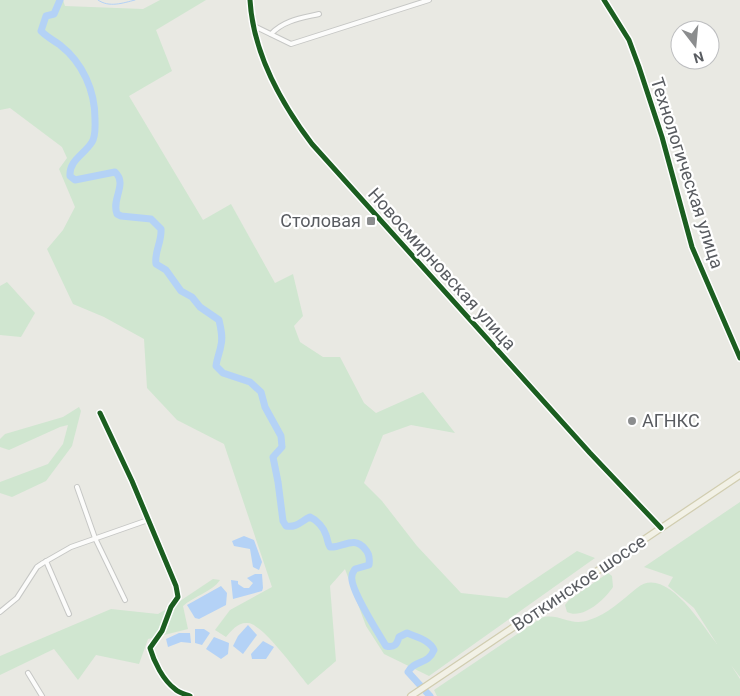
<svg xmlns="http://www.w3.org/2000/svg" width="740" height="696" font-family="Roboto,sans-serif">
	<rect width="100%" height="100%" fill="#e9e9e3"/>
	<g fill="#d0e6d0">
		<path d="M0,0H63L65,6L143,9L160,0H206L156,30L172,71L129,96L203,220L231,204L275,283L293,274L303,316L294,326L300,342L323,357H340L364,403L376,413L423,392L455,433L411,425L383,435L364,483L382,501L417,546L461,593L507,598L577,551L595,558L429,676L384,654L366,626L345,569L330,586L336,661L308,685C297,672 263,624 248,623C238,622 232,630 226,637L215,630L230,610L272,587L224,444L177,420L147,388L144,339L104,317L73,304L47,249L63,230L75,207L59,169L67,158L62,147L10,108L0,110Z"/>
		<path d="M7,282L35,313L21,337L0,335V286Z"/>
		<path d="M79,407L81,411L72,446L46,481L12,497L0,493V482L48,464L63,444L68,425L60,427L9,450L0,447V439L5,434L63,417Z"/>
		<path d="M740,502V677L731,665L740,679V696H437L434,690L541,618C559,612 569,627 589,620C608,614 622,600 637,588C666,564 703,627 717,644L694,608L668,586L673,577L644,567Z"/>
		<path d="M608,573L612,576L613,587C605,599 583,620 567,612L565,605L569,600Z"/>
		<path d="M213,579L220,580C212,592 194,596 183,606L188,629L148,639L139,664L96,655L78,680L54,649L0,675V656L111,609L158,614L177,603Z"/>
	</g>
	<g fill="#b4d2f6">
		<path d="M244,536L254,540L262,562L259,570L253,567L250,549L234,546L232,541Z"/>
		<path d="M255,574H262L263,588L262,591L233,599L231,580L238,581V584L244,588H249L253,583L247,578Z"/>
		<path d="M221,586L227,593L226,605L199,619L195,618L187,605Z"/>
		<path d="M248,625L257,635L243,654L233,646L238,636Z"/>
		<path d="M195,629H204L210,633L202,645L195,643Z"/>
		<path d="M179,633H190L191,643L181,642L168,647L166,639Z"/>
		<path d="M214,637L229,643L228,654L221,659L206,649Z"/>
		<path d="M263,641L274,647L266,659H252L251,654Z"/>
	</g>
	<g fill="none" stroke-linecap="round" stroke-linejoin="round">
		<path stroke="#b4d2f6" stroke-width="1" d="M98,0C109,8 123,3 135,0"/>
		<path stroke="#b4d2f6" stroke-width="7" d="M60,0L54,14L46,16L41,31C47,37 53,40 60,45C83,63 95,91 95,119C95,127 96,136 92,142C84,155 69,160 70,176L75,180L115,172C128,184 111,199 117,214L121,216L151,219L161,229C162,242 154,252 156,264L166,270L181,291L192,297L200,307L219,320C221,329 223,337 221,345C220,352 217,358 216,366L223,373L250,382L261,392L265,407L281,436L282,447L273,457L278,482L283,521L286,526C297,528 301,521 310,517C317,520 324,528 326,535C328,540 327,542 330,547C343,548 354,535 365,549C369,553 370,558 369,565L355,569C354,571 352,573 352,576C349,588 379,634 386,646C395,648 397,644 399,637L407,633C416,637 430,640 434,650C428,665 414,660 408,672L430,696"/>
		<defs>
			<g id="minor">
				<path d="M604,0L629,40L639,67L662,137L692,247L740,358"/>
				<path d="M254,26L291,44L429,0"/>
				<path d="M271,34C284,20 302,18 319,14"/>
				<path d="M100,413L132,481L176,586L178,597L171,607L162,631L150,648C154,662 163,680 175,689C179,693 185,694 190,696"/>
				<path d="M77,487L95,538L125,600"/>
				<path d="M46,561L69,614"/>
				<path d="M0,612L17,598L37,567L43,563L71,547L148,520"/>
				<path d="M28,673L42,696"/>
			</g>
			<path id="tertiary" d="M250,0C253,52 281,103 312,144L590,453L661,528"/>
			<path id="primary" d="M411,696L740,475"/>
		</defs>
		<use href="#minor" stroke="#c6c7c5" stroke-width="6"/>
		<use href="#tertiary" stroke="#c6c7c5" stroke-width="7"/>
		<use href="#primary" stroke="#d1cdb0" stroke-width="8"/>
		<use href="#minor" stroke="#fcfcfb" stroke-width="4"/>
		<use href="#tertiary" stroke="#fcfcfb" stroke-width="4.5"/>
		<use href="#primary" stroke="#f2f1e6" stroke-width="5.5"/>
		<defs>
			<g id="cycleway">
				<path d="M250,0C253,52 281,103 312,144L590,453L661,528"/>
				<path d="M604,0L629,40L639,67L662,137L692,247L740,358"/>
				<path d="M100,413L132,481L176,586L178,597L171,607L162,631L150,648C154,662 163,680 175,689C179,693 185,694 190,696"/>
			</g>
		</defs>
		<use href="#cycleway" stroke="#fff" stroke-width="8"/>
		<use href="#cycleway" stroke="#1b5e20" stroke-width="5"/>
	</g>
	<g fill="#8b8d8e" stroke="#fff" stroke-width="2">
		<rect x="366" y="216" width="10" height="10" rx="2.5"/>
		<circle cx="632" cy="421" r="5"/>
	</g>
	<g text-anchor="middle" stroke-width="4.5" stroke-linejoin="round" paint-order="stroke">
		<g font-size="18" fill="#595c61" stroke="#fff">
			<text transform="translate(687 173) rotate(72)" y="6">Технологическая улица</text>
			<text transform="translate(442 269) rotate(48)" y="6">Новосмирновская улица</text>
			<text transform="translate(579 583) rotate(-34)" y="6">Воткинское шоссе</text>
		</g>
		<g font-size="18" fill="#595c61" stroke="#fff" text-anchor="end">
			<text x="361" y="227">Столовая</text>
			<text x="642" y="427" text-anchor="start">АГНКС</text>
		</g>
	</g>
	<g transform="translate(695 45) rotate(164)"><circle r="24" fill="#ffffff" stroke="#bdbec0"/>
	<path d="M0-4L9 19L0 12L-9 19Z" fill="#8b8d8e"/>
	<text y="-8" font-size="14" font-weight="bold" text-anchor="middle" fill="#595c61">N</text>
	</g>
</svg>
